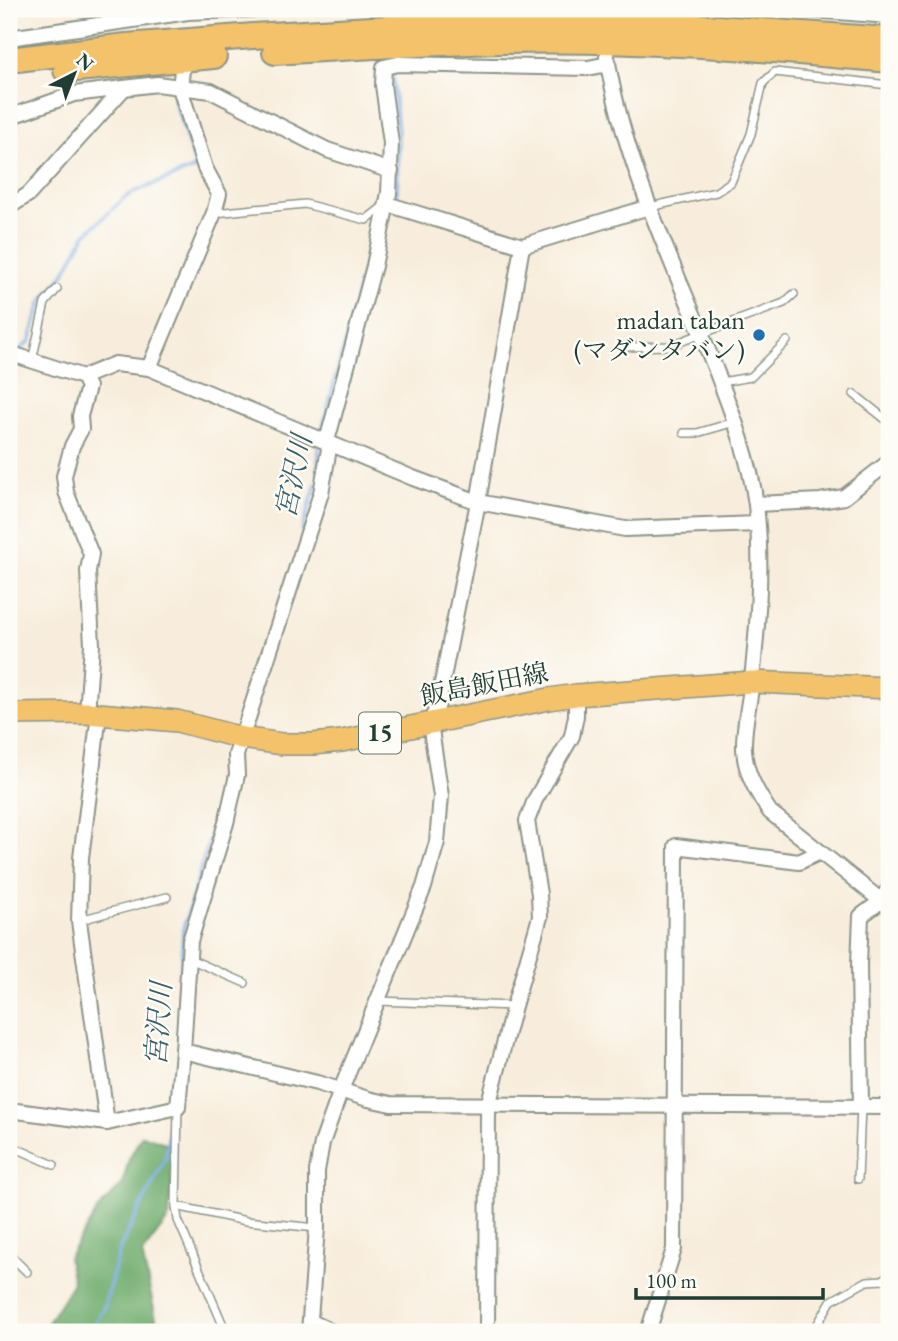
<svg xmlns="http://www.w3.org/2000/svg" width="898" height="1341" font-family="'EB Garamond','Noto Serif JP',serif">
	<rect width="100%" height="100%" fill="#fdfcf7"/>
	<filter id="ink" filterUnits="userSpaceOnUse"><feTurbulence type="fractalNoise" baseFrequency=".0143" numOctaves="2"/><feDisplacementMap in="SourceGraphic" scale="14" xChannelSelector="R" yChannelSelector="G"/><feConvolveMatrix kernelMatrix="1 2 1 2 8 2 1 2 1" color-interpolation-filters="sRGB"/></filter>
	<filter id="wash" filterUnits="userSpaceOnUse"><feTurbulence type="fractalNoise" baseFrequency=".00686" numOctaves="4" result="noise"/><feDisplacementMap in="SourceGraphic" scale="28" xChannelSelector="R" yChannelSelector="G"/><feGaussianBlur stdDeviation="1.57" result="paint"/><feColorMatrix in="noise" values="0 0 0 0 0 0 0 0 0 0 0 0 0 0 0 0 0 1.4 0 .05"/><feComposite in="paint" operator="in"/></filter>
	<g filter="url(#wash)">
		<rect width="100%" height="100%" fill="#f8eddc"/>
		<path fill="#6eab6c" stroke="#467450" stroke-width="2" d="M142,1135L174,1146L169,1218L142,1254L159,1332H42L73,1283L68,1258L99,1208L122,1185L129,1159Z"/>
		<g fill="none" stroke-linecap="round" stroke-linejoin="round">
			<g stroke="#79ace6" stroke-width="3.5">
				<path d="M412,9H413"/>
				<path d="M392,69L398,134L397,195"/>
				<path d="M17,352L30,341L41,303L64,274L85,235L123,199L134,192L196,168L174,98"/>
				<path d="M321,435L373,231"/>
				<path d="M318,473L319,443"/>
				<path d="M302,531L316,484"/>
				<path d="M181,976L183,930L226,782L231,747"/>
				<path d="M91,1332L104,1308L120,1248L166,1157L170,1121"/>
			</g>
		</g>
	</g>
	<g filter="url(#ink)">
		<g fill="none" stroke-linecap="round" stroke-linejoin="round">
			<defs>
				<g id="lane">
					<path d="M650,207L716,192L731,182L751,134L763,83L775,72L889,85"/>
					<path d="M215,213L305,204L366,220L385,205"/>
					<path d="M624,347L669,346L784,303L794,294"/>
					<path d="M32,361L45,303L57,289"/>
					<path d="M721,382L751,377L787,341"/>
					<path d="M854,394L889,422"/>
					<path d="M684,433H697L735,422"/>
					<path d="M80,920L167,897"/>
					<path d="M190,959L245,983"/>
					<path d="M378,1001L514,1006"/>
					<path d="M178,1107L176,1206L246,1221L317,1228"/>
					<path d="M9,1145L54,1165"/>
					<path d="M858,1179L861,1107"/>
					<path d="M176,1206L178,1220L226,1332"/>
					<path d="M9,1254L27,1272"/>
					<path d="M311,1318L342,1332"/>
					<path d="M813,1332L831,1301L867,1281L883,1280L889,1274"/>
				</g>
				<g id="street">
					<path d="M599,9V10"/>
					<path d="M800,9L889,16"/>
					<path d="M9,38L188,12L262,9"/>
					<path d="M607,57C624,166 677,270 717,373C733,415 750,459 756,505C763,563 758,622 752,680C750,702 743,727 744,749C745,772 757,793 770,812L889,907"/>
					<path d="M9,117L74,94L124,88L157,84L211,91L327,150L391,171"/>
					<path d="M387,204L522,246L649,207"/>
					<path d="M9,207L29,194L124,88"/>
					<path d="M9,353L83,377L115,364L149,368L413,478L478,502L625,529L757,524"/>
					<path d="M149,368L214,213L219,194L205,168L180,88L182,70"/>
					<path d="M83,377L88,387L80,416L81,429L72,446L64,476L66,492L91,554L88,571L92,645L87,713"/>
					<path d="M756,504L820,501L844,497L889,462"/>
					<path d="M99,714L81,858L79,921L107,1123"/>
					<path d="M183,1051L190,941L226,823L237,775L236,755L321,493L329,449L327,441L374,266L389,193L391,143L383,85L384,67L398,64L588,68L608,64"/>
					<path d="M861,1107L859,964L861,916L881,901L889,889"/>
					<path d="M9,1110L107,1123L178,1107L183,1051L317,1083L368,1099L391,1104L889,1107"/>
					<path d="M309,1332L317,1228V1171L322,1143L341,1090L424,887L437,842L441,796L430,723L437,708L478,502L522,246"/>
					<path d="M487,1332L488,1106L514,1006L540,917L539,894L527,821L535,800L572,736L576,716V695"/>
					<path d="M648,1332L674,1249L676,846L799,862L820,852"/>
				</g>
				<path id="primary" d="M9,714L87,713L177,721L242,738L282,744H313L342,741L549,699L576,695L752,682L889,688"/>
				<g id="highway">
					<path d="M275,52C351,47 427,43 503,41C632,38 761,48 889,60"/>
					<path d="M9,60L126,46L253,36L506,21L648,23L889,40"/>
					<path d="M66,70L214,56"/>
				</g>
			</defs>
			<use href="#lane" stroke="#8c9588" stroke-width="10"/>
			<use href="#street" stroke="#8c9588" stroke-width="18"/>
			<use href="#primary" stroke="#8c9588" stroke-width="24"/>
			<use href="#highway" stroke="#8c9588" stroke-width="28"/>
			<use href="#lane" stroke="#fff" stroke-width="7"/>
			<use href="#street" stroke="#fff" stroke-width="14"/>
			<use href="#primary" stroke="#f3c26a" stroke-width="21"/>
			<use href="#highway" stroke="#f3c26a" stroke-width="24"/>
		</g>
	</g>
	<circle fill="#1f6fb2" stroke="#fdfcf7" stroke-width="2.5" cx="759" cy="335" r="7"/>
	<g text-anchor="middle" stroke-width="5" stroke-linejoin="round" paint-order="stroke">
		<rect fill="#fdfcf7" stroke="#62766e" stroke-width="2" x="359" y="712.5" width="42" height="41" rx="5"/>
		<g font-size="24" font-weight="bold" fill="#1f3d34">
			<text x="380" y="741">15</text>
		</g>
		<g font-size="26" fill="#1f3d34" stroke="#fdfcf7" text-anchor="end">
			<text x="745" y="329">madan taban<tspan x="745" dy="30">(マダンタバン)</tspan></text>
		</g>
		<g font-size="26" fill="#1f3d34" stroke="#fdfcf7">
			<text transform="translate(484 684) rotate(-11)" y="9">飯島飯田線</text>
		</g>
		<g font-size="28" font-style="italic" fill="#3a5e69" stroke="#fdfcf7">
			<text transform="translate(293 476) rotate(-78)" y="10">宮沢川</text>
			<text transform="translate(158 1024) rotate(-86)" y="10">宮沢川</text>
		</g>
	</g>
	<rect width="898" height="1341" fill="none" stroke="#fdfcf7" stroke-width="35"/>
	<g transform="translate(74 74) rotate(42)" stroke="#fdfcf7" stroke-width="5" paint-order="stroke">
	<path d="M0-5L12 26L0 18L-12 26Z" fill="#1f3d34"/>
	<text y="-10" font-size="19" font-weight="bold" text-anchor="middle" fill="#1f3d34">N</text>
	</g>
	<path d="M636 1288v10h187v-10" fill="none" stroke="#1f3d34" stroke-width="3.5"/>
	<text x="646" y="1288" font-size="21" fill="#1f3d34" stroke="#fdfcf7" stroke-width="5" paint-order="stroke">100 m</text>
</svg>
